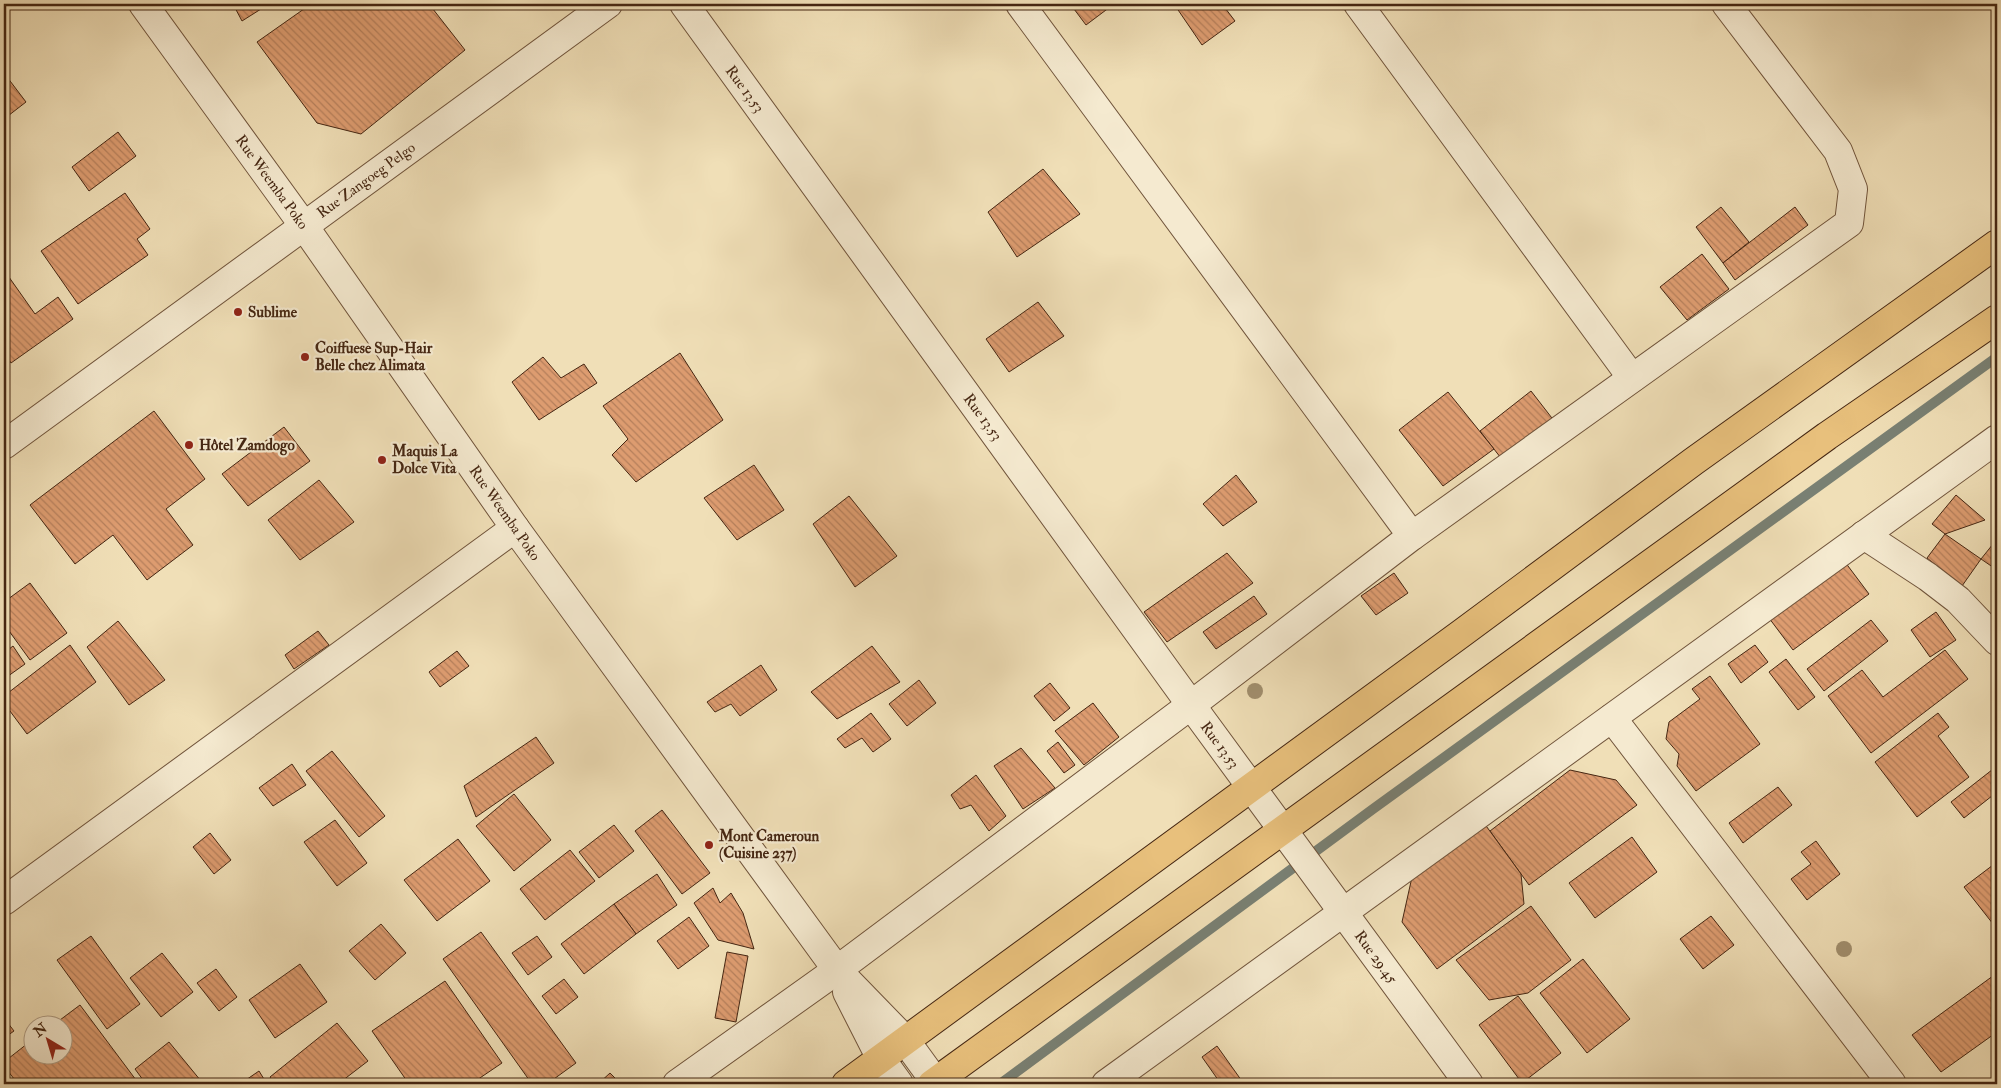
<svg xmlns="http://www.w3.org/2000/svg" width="2001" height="1088" font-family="'IM FELL Double Pica',serif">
	<defs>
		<pattern id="building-back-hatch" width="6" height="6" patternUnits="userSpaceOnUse" patternTransform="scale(1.25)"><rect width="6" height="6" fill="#dd9c70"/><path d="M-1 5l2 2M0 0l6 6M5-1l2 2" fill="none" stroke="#b57f5b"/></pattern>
	</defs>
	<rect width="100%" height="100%" fill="#f0dfb7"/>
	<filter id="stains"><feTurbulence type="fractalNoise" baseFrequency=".004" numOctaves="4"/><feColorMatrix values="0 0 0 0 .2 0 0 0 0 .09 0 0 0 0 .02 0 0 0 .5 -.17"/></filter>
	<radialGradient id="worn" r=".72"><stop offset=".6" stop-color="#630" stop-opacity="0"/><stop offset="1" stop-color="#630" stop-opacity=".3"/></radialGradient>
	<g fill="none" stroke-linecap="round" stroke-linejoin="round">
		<path stroke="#798073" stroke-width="10" d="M1000,1084L1373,809L1997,357"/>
	</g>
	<g fill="url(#building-back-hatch)" stroke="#452612">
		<path d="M233,4H257L261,9L242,21Z"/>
		<path d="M311,4H429L465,50L361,134L317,123L257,42Z"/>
		<path d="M1081,4H1114L1086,25L1074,9Z"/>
		<path d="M1174,4H1222L1235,21L1202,45Z"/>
		<path d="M4,73L26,102L4,119Z"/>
		<path d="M118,132L136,156L89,191L72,167Z"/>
		<path d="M1043,169L1080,214L1017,257L988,212Z"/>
		<path d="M125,193L150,229L137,239L148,255L78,304L41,251Z"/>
		<path d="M1721,207L1749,242L1723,263L1696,227Z"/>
		<path d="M1795,207L1808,225L1735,280L1723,263Z"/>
		<path d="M1702,254L1729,289L1687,320L1660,287Z"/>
		<path d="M4,270L35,314L58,297L73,319L11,363L4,352Z"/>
		<path d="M1038,302L1064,336L1009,372L986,339Z"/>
		<path d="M680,353L723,420L636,482L612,455L628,439L603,406Z"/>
		<path d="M543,357L561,378L584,364L597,383L539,420L512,382Z"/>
		<path d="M1531,391L1555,422L1504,462L1480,431Z"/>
		<path d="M1448,392L1494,449L1443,486L1399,430Z"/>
		<path d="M154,411L205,479L166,509L193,545L147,580L113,535L75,564L30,505Z"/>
		<path d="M284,427L310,461L248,506L222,474Z"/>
		<path d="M754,465L784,510L737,540L704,498Z"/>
		<path d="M1236,475L1257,502L1223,526L1203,504Z"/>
		<path d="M319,480L354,522L300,560L268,520Z"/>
		<path d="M1956,495L1985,520L1945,534L1932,524Z"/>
		<path d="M849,496L897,556L855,587L813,524Z"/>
		<path d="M1945,534L1981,559L1962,586L1927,558Z"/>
		<path d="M1997,539V570L1981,559Z"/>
		<path d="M1227,553L1253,583L1167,642L1144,612Z"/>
		<path d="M1845,562L1869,594L1793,650L1769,618Z"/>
		<path d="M1394,573L1408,593L1376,615L1361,596Z"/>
		<path d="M30,583L67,633L30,660L4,624V602Z"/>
		<path d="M1254,596L1267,614L1216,649L1203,632Z"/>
		<path d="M1936,612L1956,640L1930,657L1911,630Z"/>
		<path d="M1871,620L1888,641L1824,691L1807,669Z"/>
		<path d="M118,621L165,680L129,705L87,647Z"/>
		<path d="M318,631L329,645L294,669L285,655Z"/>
		<path d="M70,645L96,682L27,734L4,703V696Z"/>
		<path d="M1755,645L1768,662L1741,683L1728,664Z"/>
		<path d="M13,646L25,664L4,679V653Z"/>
		<path d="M872,646L900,682L837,719L811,692Z"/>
		<path d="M1945,650L1968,679L1871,753L1828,696L1862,670L1883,697Z"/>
		<path d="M457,651L469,666L440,687L429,672Z"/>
		<path d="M1786,659L1815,697L1798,710L1769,672Z"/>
		<path d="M761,665L777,690L740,716L731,704L715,712L707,702Z"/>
		<path d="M1710,676L1760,744L1696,791L1677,766L1679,754L1666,739L1669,722L1700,699L1692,689Z"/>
		<path d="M919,680L936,703L907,726L889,704Z"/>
		<path d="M1050,683L1070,708L1054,721L1034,696Z"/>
		<path d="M1093,703L1119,737L1084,765L1055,731Z"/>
		<path d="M871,713L891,739L873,752L862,738L845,748L837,739Z"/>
		<path d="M1938,713L1949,727L1938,736L1969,777L1917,817L1875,762Z"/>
		<path d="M536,737L554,763L476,817L464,786Z"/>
		<path d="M1058,742L1075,765L1064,773L1047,751Z"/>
		<path d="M1021,748L1055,788L1023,809L994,766Z"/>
		<path d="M332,751L385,816L359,837L306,771Z"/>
		<path d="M292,764L306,785L273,806L259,788Z"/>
		<path d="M1997,766V792L1964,818L1951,802Z"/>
		<path d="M1570,770L1616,780L1637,805L1529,885L1490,831Z"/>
		<path d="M976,775L1006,816L989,831L971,805L960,809L951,795Z"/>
		<path d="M1778,787L1792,805L1743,843L1729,823Z"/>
		<path d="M514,794L551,840L514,871L476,826Z"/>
		<path d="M662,810L710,873L682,894L635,831Z"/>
		<path d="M335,820L367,863L337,886L304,842Z"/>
		<path d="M1484,823L1521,874L1524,904L1437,969L1402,922L1412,877Z"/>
		<path d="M614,825L634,851L599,878L579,852Z"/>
		<path d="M210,833L231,860L214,874L193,847Z"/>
		<path d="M1632,837L1657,872L1595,918L1569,883Z"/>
		<path d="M458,839L490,881L437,921L404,880Z"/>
		<path d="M1816,841L1840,874L1807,900L1791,879L1811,864L1801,852Z"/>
		<path d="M570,850L595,881L545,920L520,889Z"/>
		<path d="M1997,862V929L1964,887Z"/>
		<path d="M657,874L677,905L636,934L614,904Z"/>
		<path d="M713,888L720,903L731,893L743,913L754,949L718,940L694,903Z"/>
		<path d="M614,904L636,934L584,974L561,944Z"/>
		<path d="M1531,906L1571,960L1528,993L1489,1000L1456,960Z"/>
		<path d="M1711,916L1734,945L1703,969L1680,939Z"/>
		<path d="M689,917L709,946L678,969L657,941Z"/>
		<path d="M381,924L406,953L375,980L349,951Z"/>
		<path d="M481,932L576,1063L547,1084H532L443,959Z"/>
		<path d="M91,936L140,1004L107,1029L57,960Z"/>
		<path d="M537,936L552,957L528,975L512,953Z"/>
		<path d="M727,952L748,956L736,1022L715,1018Z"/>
		<path d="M162,953L193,992L161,1017L130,978Z"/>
		<path d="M1583,959L1630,1019L1587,1053L1540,993Z"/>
		<path d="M300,964L327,1002L275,1038L249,1000Z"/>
		<path d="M216,969L237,997L219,1011L197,983Z"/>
		<path d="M1997,973V1032L1941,1072L1912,1035Z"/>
		<path d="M564,979L578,997L556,1014L542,996Z"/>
		<path d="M445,981L502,1063L471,1084H409L372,1031Z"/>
		<path d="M1518,996L1561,1053L1522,1083L1479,1025Z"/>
		<path d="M80,1005L139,1084H18L4,1066V1062L32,1040V1056H62V1026H52Z"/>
		<path d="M4,1018L14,1031L4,1038Z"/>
		<path d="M337,1023L368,1061L338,1084H275L270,1077Z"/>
		<path d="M169,1042L201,1081L197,1084H146L135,1069Z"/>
		<path d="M1217,1046L1244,1084H1221L1202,1057Z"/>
		<path d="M259,1071L267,1084H240Z"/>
		<path d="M610,1073L619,1082L617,1084H598Z"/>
	</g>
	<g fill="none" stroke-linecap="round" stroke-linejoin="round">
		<defs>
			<g id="minor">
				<path d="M143,4L304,226L515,528L837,970L905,1040L937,1084"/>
				<path d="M684,4L1191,705L1469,1084"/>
				<path d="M1020,4L1412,536"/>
				<path d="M1358,4L1632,378"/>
				<path d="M4,445L608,4"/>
				<path d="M1864,535L1928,577L1958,600L1997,641"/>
				<path d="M1612,718L1892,1084"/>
				<path d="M4,901L515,528"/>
				<path d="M847,992L881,1059L899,1084"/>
				<path d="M677,1084L837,970L1191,705L1412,536L1849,223L1853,189L1838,151L1726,4"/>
				<path d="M1106,1084L1997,439"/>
			</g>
			<g id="major">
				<path d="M846,1084L1462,633L1694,461L1997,244"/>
				<path d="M932,1084L1827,436L1997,319"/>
			</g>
		</defs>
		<use href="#minor" stroke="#70543b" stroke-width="30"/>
		<use href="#major" stroke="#452612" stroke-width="30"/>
		<use href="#minor" stroke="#f5ead0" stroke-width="28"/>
		<use href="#major" stroke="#e8c07c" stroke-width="28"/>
	</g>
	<g fill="#a18f6e">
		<circle cx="1255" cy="691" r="8"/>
		<circle cx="1844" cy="949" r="8"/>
	</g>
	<g fill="#8f2418" stroke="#f5ead0" stroke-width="2">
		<circle cx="238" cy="312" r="5"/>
		<circle cx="305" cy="357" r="5"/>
		<circle cx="189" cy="445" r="5"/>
		<circle cx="382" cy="460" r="5"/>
		<circle cx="709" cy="845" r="5"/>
	</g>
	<g text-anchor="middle" stroke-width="4.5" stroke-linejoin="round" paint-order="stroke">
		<g font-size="15" fill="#452612" stroke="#f5ead0">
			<text transform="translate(745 89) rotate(54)" y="5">Rue 13.53</text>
			<text transform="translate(366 180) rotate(-36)" y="5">Rue Zangoeg Pelgo</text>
			<text transform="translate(272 182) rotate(54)" y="5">Rue Weemba Poko</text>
			<text transform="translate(983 417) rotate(54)" y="5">Rue 13.53</text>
			<text transform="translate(505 513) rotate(55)" y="5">Rue Weemba Poko</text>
			<text transform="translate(1220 745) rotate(54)" y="5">Rue 13.53</text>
			<text transform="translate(1376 957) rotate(54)" y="5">Rue 29.45</text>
		</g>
		<g font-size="15" font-weight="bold" fill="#452612" stroke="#f5ead0" text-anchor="start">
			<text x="248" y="317">Sublime</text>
			<text x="315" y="353">Coiffuese Sup-Hair<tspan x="315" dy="17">Belle chez Alimata</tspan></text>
			<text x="199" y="450">Hôtel Zamdogo</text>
			<text x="392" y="456">Maquis La<tspan x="392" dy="17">Dolce Vita</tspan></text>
			<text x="719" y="841">Mont Cameroun<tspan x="719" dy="17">(Cuisine 237)</tspan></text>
		</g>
	</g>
	<rect width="2001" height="1088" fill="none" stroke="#f0dfb7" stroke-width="20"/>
	<rect x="5" y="5" width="1991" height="1078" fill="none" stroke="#452612" stroke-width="2.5"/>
	<rect x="10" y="10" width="1981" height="1068" fill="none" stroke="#452612"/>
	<g transform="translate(48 1040) rotate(322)"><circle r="24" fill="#f5ead0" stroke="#af9c84"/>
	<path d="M0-4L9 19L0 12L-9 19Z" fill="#8f2418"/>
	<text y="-8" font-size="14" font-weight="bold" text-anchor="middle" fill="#452612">N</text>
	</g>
	<rect width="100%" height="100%" filter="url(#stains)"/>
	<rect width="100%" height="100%" fill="url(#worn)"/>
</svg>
